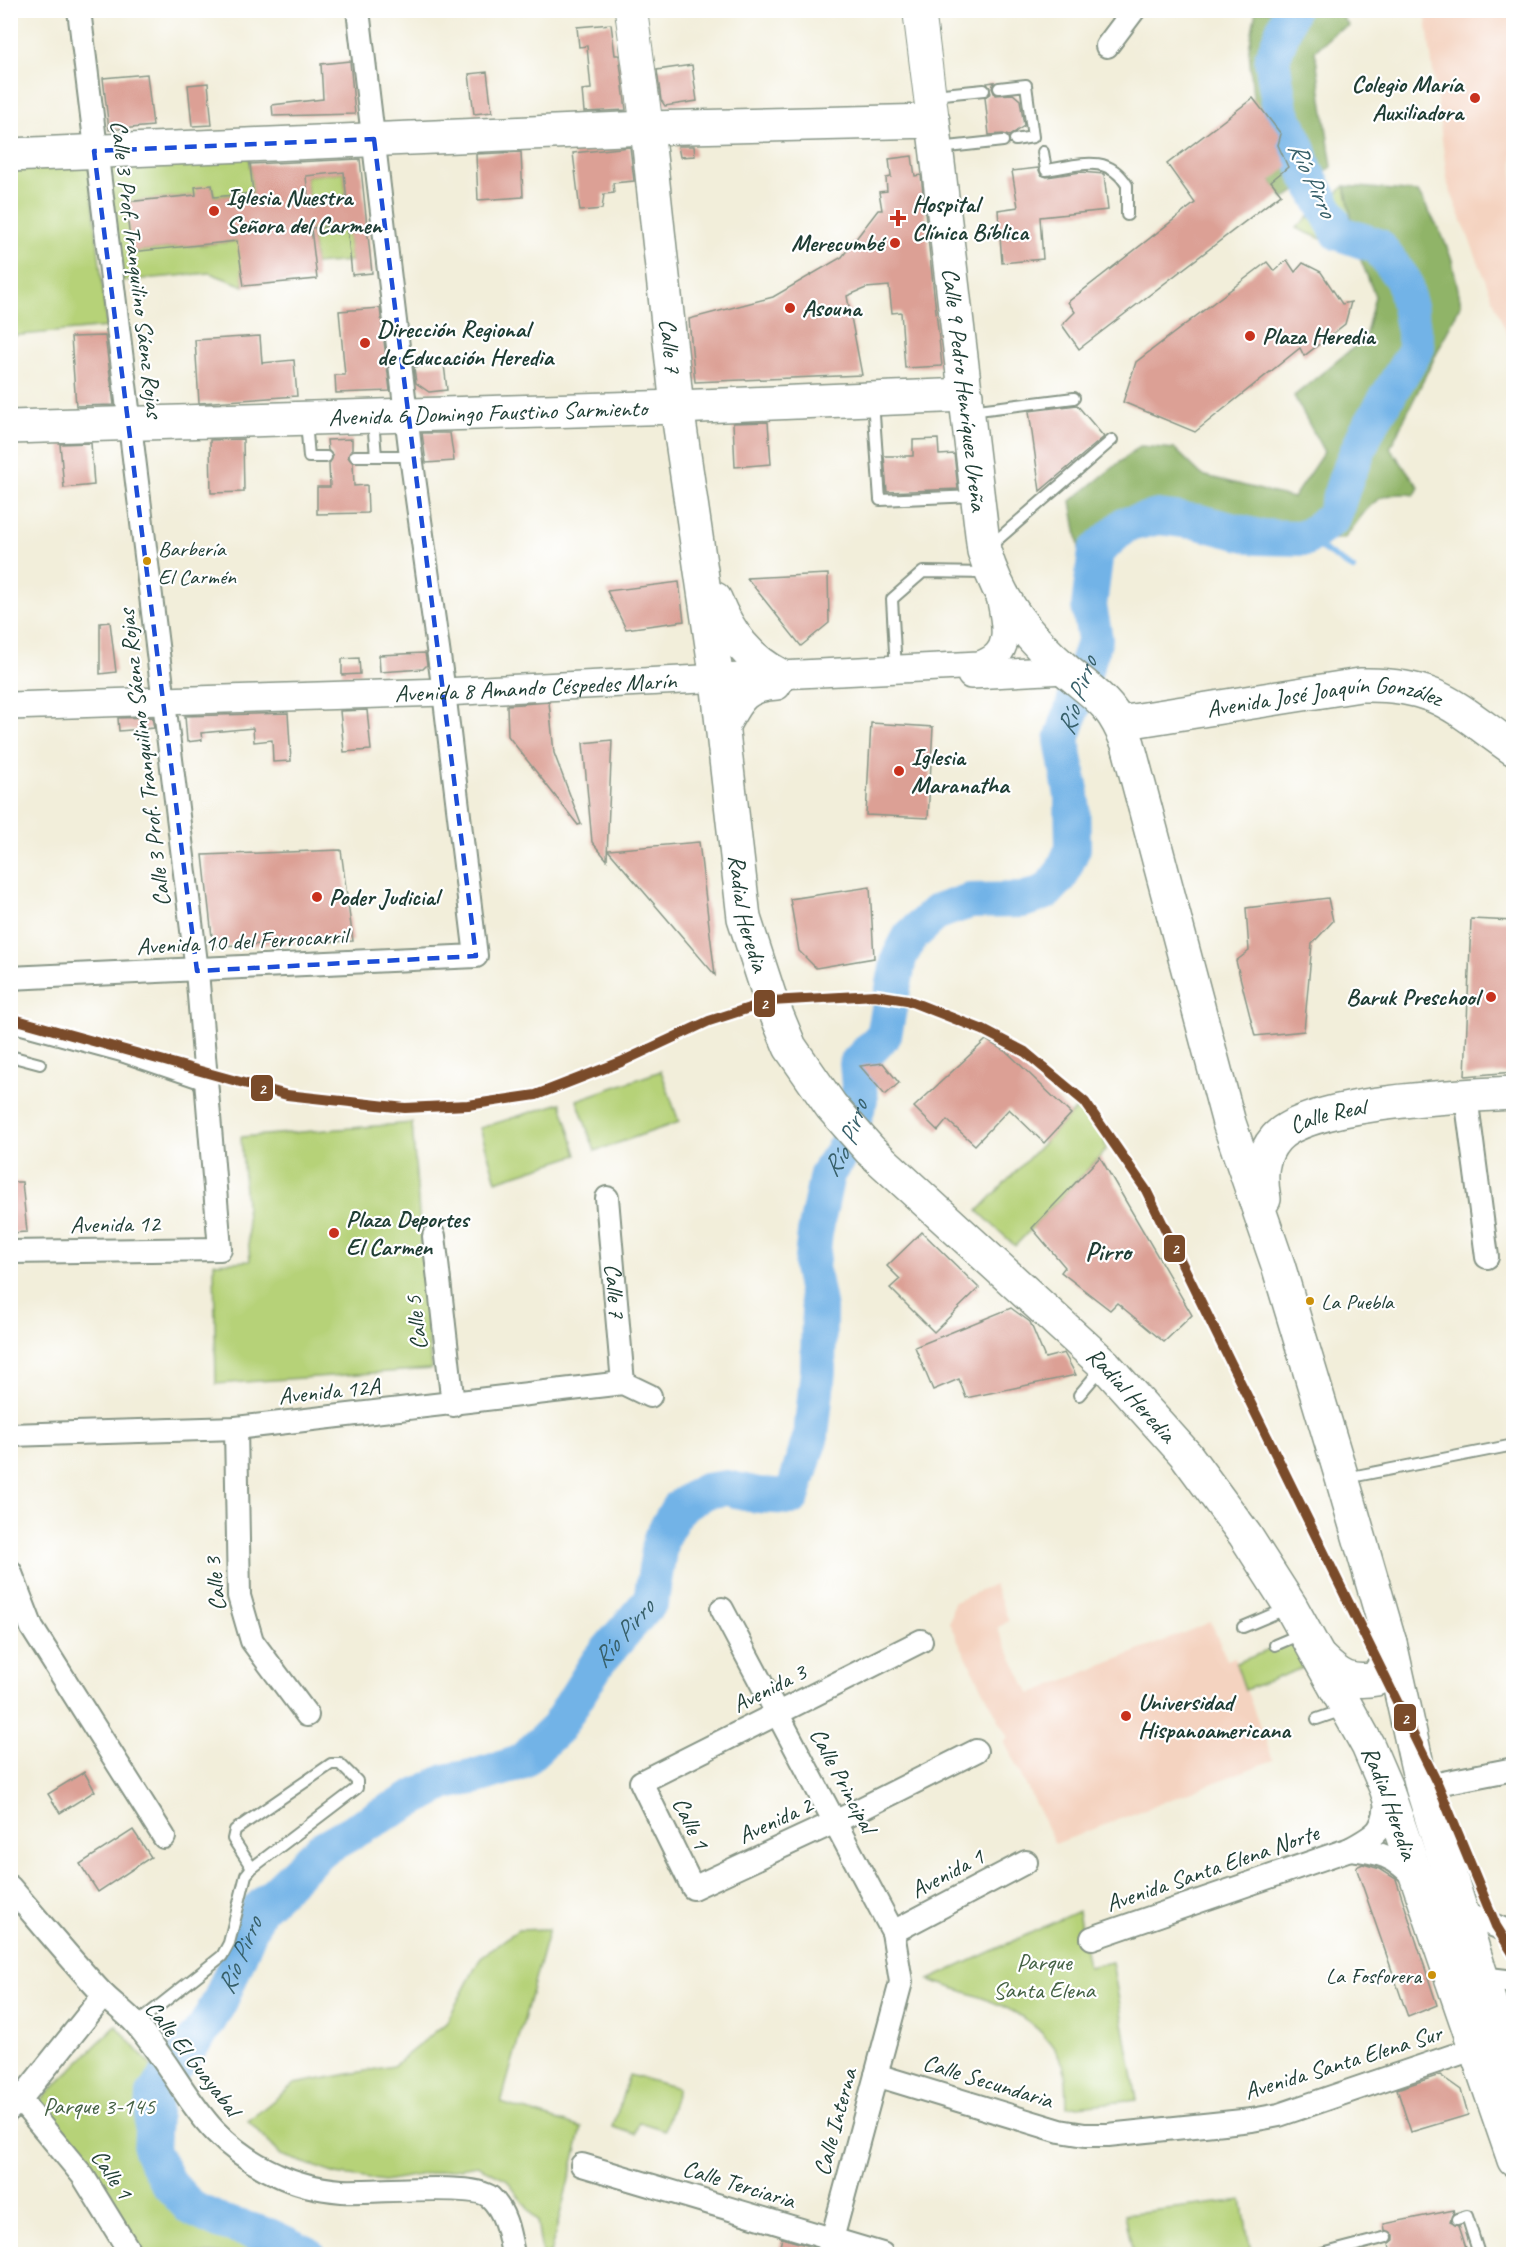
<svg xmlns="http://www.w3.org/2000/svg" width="1524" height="2265" font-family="Caveat,sans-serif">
	<rect width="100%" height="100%" fill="#fff"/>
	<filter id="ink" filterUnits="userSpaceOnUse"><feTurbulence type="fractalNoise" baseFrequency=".0167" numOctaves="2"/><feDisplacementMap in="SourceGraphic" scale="12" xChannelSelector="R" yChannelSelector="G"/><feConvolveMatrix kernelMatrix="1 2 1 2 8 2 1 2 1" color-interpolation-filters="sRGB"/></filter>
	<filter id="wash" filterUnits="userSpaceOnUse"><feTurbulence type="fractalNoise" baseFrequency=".008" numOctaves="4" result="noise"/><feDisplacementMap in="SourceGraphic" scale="24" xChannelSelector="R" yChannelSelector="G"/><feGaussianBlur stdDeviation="1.35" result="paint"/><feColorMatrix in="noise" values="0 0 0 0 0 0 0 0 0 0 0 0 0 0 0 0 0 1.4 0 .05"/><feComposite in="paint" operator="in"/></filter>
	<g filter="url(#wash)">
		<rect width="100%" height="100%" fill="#f2eeda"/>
		<g fill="#f4d3c0">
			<path d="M1425,11H1513V350L1448,185Z"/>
			<path d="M994,1585L1009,1621L997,1628L1030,1694L1211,1622L1227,1660L1234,1658L1273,1760L1055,1844L1004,1741L1008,1738L949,1623L954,1602Z"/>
		</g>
		<g fill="#b6d278" stroke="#6a8856" stroke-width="1.5">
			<path d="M249,155L253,193L214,197L212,185L196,195L127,202L132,252L259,239L242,270L244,286L210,273L121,281L105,160Z"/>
			<path d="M88,156L107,327L11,336V160Z"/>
			<path d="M344,172L347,203L321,206L347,225L351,261L315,264L306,176Z"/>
			<path d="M1345,186L1359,255L1296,228Z"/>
			<path d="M661,1071L679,1122L595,1151L577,1100Z"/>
			<path d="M561,1103L577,1155L496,1181L480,1128Z"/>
			<path d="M1078,1107L1104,1135L1106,1150L1015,1246L978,1211Z"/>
			<path d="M412,1123L431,1369L216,1384L214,1263L250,1261L241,1137Z"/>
			<path d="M1293,1641L1305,1667L1245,1690L1236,1663Z"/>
			<path d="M1078,1911L1088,1967L1112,1962L1137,2100L1067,2107C1066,2094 1068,2074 1062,2062C1035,2007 982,1999 929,1980Z"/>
			<path d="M549,1929L501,2103L582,2128L550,2254H542L537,2221L506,2179L477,2165L384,2181L336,2174L281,2155L248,2121L294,2084L393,2066L446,2023L481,1957L518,1930Z"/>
			<path d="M116,2025L159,2075L143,2105L141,2136L151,2169L167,2200L193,2221L268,2254H143L80,2152L36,2105Z"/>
			<path d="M629,2075L678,2088L665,2130L639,2122L635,2134L613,2127Z"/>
			<path d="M1242,2200L1251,2254H1133L1125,2214Z"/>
		</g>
		<g fill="#90b468" stroke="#58784e" stroke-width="1.5">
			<path d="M1256,11H1338L1349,26L1336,31L1315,51L1332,167L1284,199L1271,181L1253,98L1249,49Z"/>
			<path d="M1345,186L1418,192L1442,235L1452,260L1461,304L1390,448L1419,487L1415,495C1372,489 1368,510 1344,539L1258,537L1199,522L1158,517L1125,525L1096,551L1089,606L1071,501L1140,446L1175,449L1202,475L1293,498L1324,452L1294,396L1365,338L1375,296L1359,255Z"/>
		</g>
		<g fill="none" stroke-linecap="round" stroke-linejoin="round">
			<path stroke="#72b3e7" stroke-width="6" d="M1306,538L1353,569"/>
			<path stroke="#72b3e7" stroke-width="36" id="s1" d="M307,2254L269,2236L221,2222L191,2208L168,2183L151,2151L154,2094L205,2027L220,2001L258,1910L320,1850L384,1814L445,1782L477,1776L520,1763L557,1728L598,1662L651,1600L661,1538L678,1508L705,1491L727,1488L758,1495L792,1497L811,1435L818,1371L819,1309L811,1267L815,1233L827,1174L846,1146L860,1099L857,1063L884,1035L899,958L910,937L937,912L970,901L1023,900L1046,892L1060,877L1073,848L1072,796L1062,740L1095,639L1089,606L1096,551L1125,525L1158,517L1199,522L1258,537L1306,538L1333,518L1346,478L1366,432L1417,348L1404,281L1378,246L1339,233L1306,173L1298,147L1280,109L1272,59L1291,10"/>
		</g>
		<g id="blocks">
			<g fill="#dca095" fill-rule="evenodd">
				<path d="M611,24L615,55H619L626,110L584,112L582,90L591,89L587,46L579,47L577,27Z"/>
				<path d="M350,61L355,114L273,116L272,105L323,99L321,64Z"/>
				<path d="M692,65L697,101L665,106L661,100L657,70Z"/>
				<path d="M487,72L492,112L474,114L469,74Z"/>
				<path d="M147,74L153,126L109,130L103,78Z"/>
				<path d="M994,82L992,88L995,95L1013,94L1020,100L1024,126L1009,136L1003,134L989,135L985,97L991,93L987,83Z"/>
				<path d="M208,83L212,125L192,126L188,85Z"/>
				<path d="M1253,98L1281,134L1278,145L1288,167L1271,181L1281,194L1079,349L1062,325L1075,312L1068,302L1195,203L1167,164Z"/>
				<path d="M678,146H694L695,156L680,157Z"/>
				<path d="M630,147L634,181L613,183L614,193L604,194L602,209L580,211L573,153Z"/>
				<path d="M521,152L523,197L478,200L476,154Z"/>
				<path d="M912,156L915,176L921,175L942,366L905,368L901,312L892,313L889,286L866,288L847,296L862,375L695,382L689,319L773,297L842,257L878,210H882L879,192L887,191L886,178L891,177L889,159Z"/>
				<path d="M360,159L372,273L352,275L347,225L311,228L317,279L244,286L237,241L131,252L126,202L196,195L195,187L212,185L214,197L253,193L250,164ZM344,172L347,203L309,207L306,176Z"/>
				<path d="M1038,168L1041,175L1047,177L1081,172L1104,174L1108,210L1040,217L1043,259L1002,263L998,210L1018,207L1012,171Z"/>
				<path d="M1287,260L1295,272L1303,263L1321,272L1342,304L1351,302L1345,324L1304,356L1300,348L1195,432L1123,402L1136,362L1267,262L1274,271Z"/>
				<path d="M380,308L390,391L336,393L335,375H345L339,311Z"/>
				<path d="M105,336L114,405L76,406L71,337Z"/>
				<path d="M260,336L262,363L294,360L297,396L199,403L195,340Z"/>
				<path d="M444,364L447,390L429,392L416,383L414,367Z"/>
				<path d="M1077,405L1104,437L1040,491L1029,411Z"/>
				<path d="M768,422L771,464L735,467L733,423Z"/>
				<path d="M422,433H450L454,461L426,463Z"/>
				<path d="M243,439L244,492L211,493L210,440Z"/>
				<path d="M352,439V449L348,457L353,463L354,486L367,485L368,513L317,514V487H330L329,464L333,456L328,450L327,440Z"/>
				<path d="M938,439L939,455L954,454L958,489L887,492L884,456H913V440Z"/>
				<path d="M91,443L94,485L64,488L60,444Z"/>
				<path d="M828,574L829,623L801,646L747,578Z"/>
				<path d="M679,582L684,621L626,629L607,591Z"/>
				<path d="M110,622L116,672L100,674V623Z"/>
				<path d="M425,653L427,665L423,669L380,672L379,655Z"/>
				<path d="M359,658L360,674L342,675V659Z"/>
				<path d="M549,702L554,753L581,824L578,825L508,736L507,705Z"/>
				<path d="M367,710L371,750L344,752L340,711Z"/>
				<path d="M288,713L291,761L273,762L272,740L254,742L253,728L201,733L202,740L187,742L185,716Z"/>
				<path d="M152,717L154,728L119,731L118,718Z"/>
				<path d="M871,723L933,727L928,818L866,815Z"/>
				<path d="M612,740L608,830L607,860L592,842L583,743Z"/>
				<path d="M699,842L715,975L608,850Z"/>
				<path d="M341,850L353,941L213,946L203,855Z"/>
				<path d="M870,887L874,958L816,968L799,951L790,899Z"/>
				<path d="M1328,898L1333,921L1312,944L1304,1031L1255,1036L1236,961L1249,951L1246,908Z"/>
				<path d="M1471,919L1514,921V1072L1465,1076Z"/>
				<path d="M986,1040L1008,1053L1071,1114L1044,1143L1009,1109L975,1145L947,1120L938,1131L914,1107Z"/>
				<path d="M883,1063L899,1083L885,1095L860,1066Z"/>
				<path d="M1100,1157L1192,1315L1164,1342L1117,1303L1110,1310L1061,1272L1065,1267L1032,1228Z"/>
				<path d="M10,1182H22L27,1232L10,1233Z"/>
				<path d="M922,1232L979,1288L934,1332L890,1288L900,1279L887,1266Z"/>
				<path d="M1011,1308L1030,1322L1045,1358L1064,1353L1076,1375L966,1398L959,1379L933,1390L915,1347Z"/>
				<path d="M84,1772L95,1791L60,1813L48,1794Z"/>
				<path d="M133,1830L151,1857L98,1892L80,1864Z"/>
				<path d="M1363,1864L1380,1869L1396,1879L1437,2005L1408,2017L1356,1867Z"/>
				<path d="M1440,2075L1461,2090L1468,2115L1411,2132L1397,2089Z"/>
				<path d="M1454,2210L1450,2222L1459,2226L1468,2254H1391L1389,2244L1394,2240V2235L1385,2230L1384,2224Z"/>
				<path d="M782,2238L816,2248L815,2254H778Z"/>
			</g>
		</g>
	</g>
	<g filter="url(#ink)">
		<use href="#blocks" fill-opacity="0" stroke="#889687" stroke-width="1.5"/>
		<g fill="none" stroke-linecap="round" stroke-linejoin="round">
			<defs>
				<g id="service">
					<path d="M999,88L1026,85L1033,137L1015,140"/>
					<path d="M933,95L984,90"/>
					<path d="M939,148L1003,141"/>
					<path d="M1043,152L1046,170C1077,166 1107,152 1127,185V215"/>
					<path d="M873,401L880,500L975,496"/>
					<path d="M970,411L1074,398"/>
					<path d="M373,420L376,456"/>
					<path d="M306,421L309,457H326"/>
					<path d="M355,456H411"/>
					<path d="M989,547L1112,440"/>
					<path d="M896,670L892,599L923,572L988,573"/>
					<path d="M10,1026L121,1056L206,1085"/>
					<path d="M10,1056L40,1064"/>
					<path d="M1079,1395L1102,1368"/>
					<path d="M1346,1478L1514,1445"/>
					<path d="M1243,1627L1288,1608"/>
					<path d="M1275,1645L1301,1634"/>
					<path d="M1317,1719L1343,1710"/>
					<path d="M136,2024L222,1956L229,1943L246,1875L252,1868L357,1788V1781L340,1764H331L235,1830L233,1839L252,1868"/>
					<path d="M1457,2219L1467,2216L1479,2254"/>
					<path d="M1322,2254L1387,2237"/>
				</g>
				<g id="minor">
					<path d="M1107,46L1134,10"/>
					<path d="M10,978L476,956L444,692L411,456L358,10"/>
					<path d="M1466,1096L1487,1257"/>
					<path id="s2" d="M607,1198L623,1383"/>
					<path d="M434,1236L453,1405"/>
					<path d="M10,1252L220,1249L197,971L79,10"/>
					<path d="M236,1428L239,1596L252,1641L307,1715"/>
					<path d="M10,1435L236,1428L623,1383L650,1396"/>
					<path d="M10,1571L32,1628L164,1837"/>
					<path d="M722,1609L893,1932L901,1982L828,2254"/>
					<path d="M921,1641L641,1782L693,1888L835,1822L976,1751"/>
					<path d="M1422,1787L1514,1769"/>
					<path d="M1350,1849C1378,1852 1395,1856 1414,1878"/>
					<path d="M10,1887C41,1923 70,1959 102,1993C113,2004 126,2013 136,2024C187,2083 197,2138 276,2174C296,2184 319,2189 342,2191C370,2193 473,2182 490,2197C506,2212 509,2234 513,2254"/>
					<path d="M1461,1912L1505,1930L1514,1942"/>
					<path d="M893,1932L1026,1862"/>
					<path d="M1092,1938L1350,1849C1378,1834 1386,1829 1386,1796"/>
					<path d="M1481,1978L1514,1982"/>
					<path d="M876,2075L1060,2131L1085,2135H1108L1252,2120L1279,2115L1473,2049"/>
					<path d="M20,2100L83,2176L131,2254"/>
					<path d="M10,2109L20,2100L104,1995"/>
					<path d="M582,2165L882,2254"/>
				</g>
				<g id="tertiary">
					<path d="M971,675L1066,670"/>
					<path id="s3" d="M10,706L444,692L979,665C1014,654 1006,625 1000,596"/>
					<path d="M723,731C739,703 742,688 777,686"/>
				</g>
				<g id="secondary">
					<path d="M631,10L647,128"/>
					<path d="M919,10L933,121"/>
				</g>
				<g id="primary">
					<path id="s4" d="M647,128L677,407L717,680L744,918L771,1001L790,1047L831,1106L870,1150L1105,1365L1186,1455L1245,1535L1291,1607L1368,1746L1386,1788L1514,2160"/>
					<path id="s5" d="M10,155L647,128L933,121L984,551C999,601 1028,638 1067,671C1099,698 1112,703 1128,744L1229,1123L1278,1265L1342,1478L1390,1643L1422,1787L1514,2080"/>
					<path id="s6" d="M10,427L677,407L966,395"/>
					<path d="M715,599C729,634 748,659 781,676"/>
					<path id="s7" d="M1120,723L1360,685C1437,683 1454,707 1514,749"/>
					<path id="s8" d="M1264,1199C1260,1177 1260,1156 1276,1138C1309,1101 1463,1096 1514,1093"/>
					<path d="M1321,1659C1339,1677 1350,1684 1376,1679L1387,1663L1390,1643"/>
				</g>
			</defs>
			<use href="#service" stroke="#889687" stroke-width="14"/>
			<use href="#minor" stroke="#889687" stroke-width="26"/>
			<use href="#tertiary" stroke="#889687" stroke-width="30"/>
			<use href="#secondary" stroke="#889687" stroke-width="34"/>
			<use href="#primary" stroke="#889687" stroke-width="36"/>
			<use href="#service" stroke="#fff" stroke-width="10"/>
			<use href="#minor" stroke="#fff" stroke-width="22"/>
			<use href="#tertiary" stroke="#fff" stroke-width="27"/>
			<use href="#secondary" stroke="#fff" stroke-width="32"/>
			<use href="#primary" stroke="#fff" stroke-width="33"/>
			<defs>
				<path id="rail-1" d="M10,1018L287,1095L405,1108L468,1105L536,1095L621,1062L709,1021L771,1001L875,995L907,1000L983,1030L1025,1052L1085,1102L1146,1190L1438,1785L1496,1926L1514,1955"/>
			</defs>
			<use href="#rail-1" stroke="#fff" stroke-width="15"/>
			<use href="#rail-1" stroke="#7a4b2a" stroke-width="10"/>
		</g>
	</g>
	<path fill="none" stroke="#1d4ed8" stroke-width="4.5" stroke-dasharray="12 8" stroke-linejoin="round" d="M374,139L476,956L197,971L94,151Z"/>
	<g fill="#c8321e" stroke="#fff" stroke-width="2">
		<circle cx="1475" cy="98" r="6"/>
		<circle cx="214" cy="211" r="6"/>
		<path d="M895 209h6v6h6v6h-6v6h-6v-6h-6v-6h6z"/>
		<circle cx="895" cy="243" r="6"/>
		<circle cx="790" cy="308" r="6"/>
		<circle cx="1250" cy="336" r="6"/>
		<circle cx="365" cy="343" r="6"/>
		<circle cx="899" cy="771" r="6"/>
		<circle cx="317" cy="897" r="6"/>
		<circle cx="1491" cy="997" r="6"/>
		<circle cx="334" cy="1233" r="6"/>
		<circle cx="1126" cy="1716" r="6"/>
	</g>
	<g fill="#cc910a" stroke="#fff" stroke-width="2">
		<circle cx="147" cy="561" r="5"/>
		<circle cx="1310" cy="1301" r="5"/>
		<circle cx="1432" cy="1975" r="5"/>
	</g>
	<g text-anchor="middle" stroke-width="4.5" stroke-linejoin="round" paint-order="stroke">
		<g font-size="22" fill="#1f3d34" stroke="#fff" text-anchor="start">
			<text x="158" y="556">Barbería<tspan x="158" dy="28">El Carmén</tspan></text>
			<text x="1321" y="1309">La Puebla</text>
			<text x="1421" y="1983" text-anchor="end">La Fosforera</text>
		</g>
		<g font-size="24" font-weight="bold" fill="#1f3d34" stroke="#fff" text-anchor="start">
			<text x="1463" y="92" text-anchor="end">Colegio María<tspan x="1463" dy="28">Auxiliadora</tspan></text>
			<text x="226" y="205">Iglesia Nuestra<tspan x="226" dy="28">Señora del Carmen</tspan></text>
			<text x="912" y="212">Hospital<tspan x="912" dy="28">Clínica Bíblica</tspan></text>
			<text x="883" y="251" text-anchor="end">Merecumbé</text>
			<text x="802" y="316">Asouna</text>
			<text x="377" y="337">Dirección Regional<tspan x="377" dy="28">de Educación Heredia</tspan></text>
			<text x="1262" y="344">Plaza Heredia</text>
			<text x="911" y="765">Iglesia<tspan x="911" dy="28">Maranatha</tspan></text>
			<text x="329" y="905">Poder Judicial</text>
			<text x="1479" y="1005" text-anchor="end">Baruk Preschool</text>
			<text x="346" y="1227">Plaza Deportes<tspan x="346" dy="28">El Carmen</tspan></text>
			<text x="1138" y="1710">Universidad<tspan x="1138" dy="28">Hispanoamericana</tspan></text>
		</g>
		<g font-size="24" fill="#1f3d34" stroke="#fff">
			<text transform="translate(137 269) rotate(83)" y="8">Calle 3 Prof. Tranquilino Sáenz Rojas</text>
			<text dy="8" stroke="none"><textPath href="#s4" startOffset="219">Calle 7</textPath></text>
			<text dy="8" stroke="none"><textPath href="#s5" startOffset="1194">Calle 9 Pedro Henríquez Ureña</textPath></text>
			<text dy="8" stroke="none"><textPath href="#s6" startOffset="478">Avenida 6 Domingo Faustino Sarmiento</textPath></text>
			<text dy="8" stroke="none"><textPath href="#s3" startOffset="526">Avenida 8 Amando Céspedes Marín</textPath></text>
			<text dy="8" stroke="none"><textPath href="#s7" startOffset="207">Avenida José Joaquín González</textPath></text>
			<text transform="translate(144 758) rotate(-97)" y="8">Calle 3 Prof. Tranquilino Sáenz Rojas</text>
			<text dy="8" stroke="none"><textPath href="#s4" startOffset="792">Radial Heredia</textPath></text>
			<text transform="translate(242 941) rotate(-3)" y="8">Avenida 10 del Ferrocarril</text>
			<text dy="8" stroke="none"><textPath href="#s8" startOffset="122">Calle Real</textPath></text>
			<text transform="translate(115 1224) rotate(-1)" y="8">Avenida 12</text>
			<text dy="8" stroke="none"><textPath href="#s2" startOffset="93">Calle 7</textPath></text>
			<text transform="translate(416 1323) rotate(-97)" y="8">Calle 5</text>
			<text transform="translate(329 1391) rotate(-6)" y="8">Avenida 12A</text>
			<text dy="8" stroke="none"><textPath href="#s4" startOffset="1422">Radial Heredia</textPath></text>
			<text transform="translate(215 1584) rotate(-96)" y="8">Calle 3</text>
			<text transform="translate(769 1688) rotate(-27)" y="8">Avenida 3</text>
			<text transform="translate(843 1780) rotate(62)" y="8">Calle Principal</text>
			<text dy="8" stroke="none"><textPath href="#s4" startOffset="1908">Radial Heredia</textPath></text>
			<text transform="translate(775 1820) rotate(-25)" y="8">Avenida 2</text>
			<text transform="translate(691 1823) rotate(64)" y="8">Calle 1</text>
			<text transform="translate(1212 1868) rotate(-19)" y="8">Avenida Santa Elena Norte</text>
			<text transform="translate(947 1873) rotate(-28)" y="8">Avenida 1</text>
			<text transform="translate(193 2058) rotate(52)" y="8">Calle El Guayabal</text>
			<text transform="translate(1343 2062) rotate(-17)" y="8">Avenida Santa Elena Sur</text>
			<text transform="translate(988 2081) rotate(17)" y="8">Calle Secundaria</text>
			<text transform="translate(835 2122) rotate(-75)" y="8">Calle Interna</text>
			<text transform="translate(112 2174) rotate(56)" y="8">Calle 1</text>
			<text transform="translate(739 2184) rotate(17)" y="8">Calle Terciaria</text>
		</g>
		<g font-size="24" fill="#456245" stroke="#fff">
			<text x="1044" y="1970">Parque<tspan x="1044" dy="28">Santa Elena</tspan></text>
			<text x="99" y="2114">Parque 3-145</text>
		</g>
		<g font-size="26" font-style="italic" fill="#38606a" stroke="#fff">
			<text transform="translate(1313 179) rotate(65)" y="9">Río Pirro</text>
			<text dy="9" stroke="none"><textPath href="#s1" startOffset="2144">Río Pirro</textPath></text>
			<text dy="9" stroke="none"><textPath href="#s1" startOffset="1568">Río Pirro</textPath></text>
			<text dy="9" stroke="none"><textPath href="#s1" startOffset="938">Río Pirro</textPath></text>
			<text dy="9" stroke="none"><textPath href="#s1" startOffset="416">Río Pirro</textPath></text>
		</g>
		<g font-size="26" font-weight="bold" fill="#1f3d34" stroke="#fff">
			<text x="1108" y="1260">Pirro</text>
		</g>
	</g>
	<g stroke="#fff" stroke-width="2">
		<rect x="753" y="989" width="23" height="29" rx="6" fill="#7a4b2a"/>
		<rect x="250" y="1074" width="24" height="28" rx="6" fill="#7a4b2a"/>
		<rect x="1163" y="1234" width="23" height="29" rx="6" fill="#7a4b2a"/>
		<rect x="1393" y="1703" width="24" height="29" rx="6" fill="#7a4b2a"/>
	</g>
	<g font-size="16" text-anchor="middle" font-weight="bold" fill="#fff">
		<text x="764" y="1009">2</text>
		<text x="262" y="1094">2</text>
		<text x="1175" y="1254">2</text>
		<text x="1405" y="1724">2</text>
	</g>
	<rect width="1524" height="2265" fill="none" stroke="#fff" stroke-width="36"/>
</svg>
